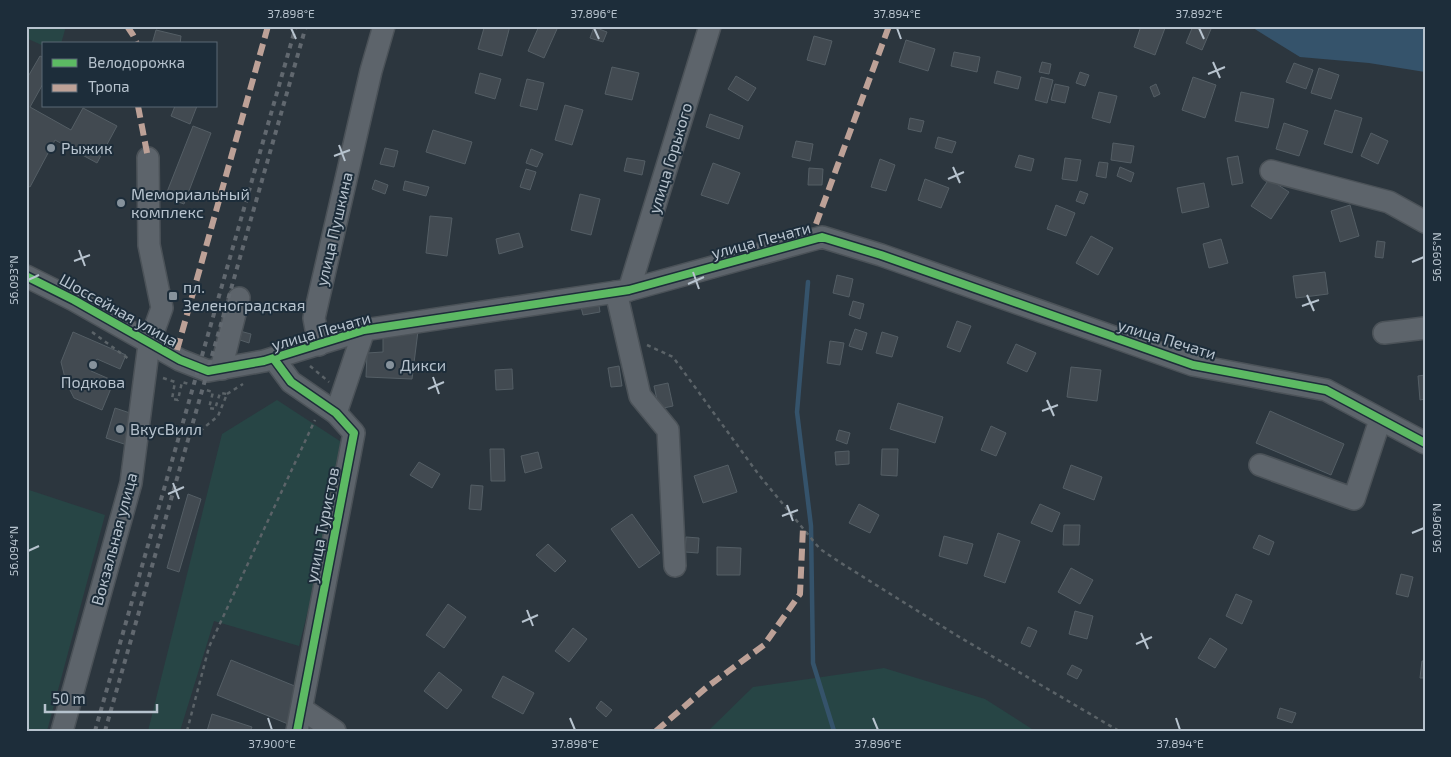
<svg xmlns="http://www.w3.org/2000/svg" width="1451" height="757" font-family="'Exo 2',sans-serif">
	<rect width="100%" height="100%" fill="#2c363e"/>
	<g fill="#274545">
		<path d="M26,26H66L61,44H44V46L26,38Z"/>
		<path d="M277,400L349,447L299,646L214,621L180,731H148L222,434Z"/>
		<path d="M26,489L105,515L47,731H26Z"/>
		<path d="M884,668L985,699L1035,731H708L753,687Z"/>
	</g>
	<path fill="#35536b" d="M1250,26H1425V72L1369,63L1300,57Z"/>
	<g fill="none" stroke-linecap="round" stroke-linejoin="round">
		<path stroke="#35536b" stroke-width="4.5" d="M808,282L797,412L811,526L813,663L834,731"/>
	</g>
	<g fill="#424a51" stroke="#545e65">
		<path d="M477,26H510L502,56L478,49L484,28Z"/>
		<path d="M539,26H551L557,29L544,58L528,51Z"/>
		<path d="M1141,26H1161L1165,28L1155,55L1134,47Z"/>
		<path d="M1193,26H1203L1211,29L1202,50L1186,43Z"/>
		<path d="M594,27L607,32L603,42L590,38Z"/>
		<path d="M156,30L181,36L180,44H152Z"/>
		<path d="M814,36L832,41L825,65L807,60Z"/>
		<path d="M906,40L935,49L928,71L899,62Z"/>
		<path d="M954,52L980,57L977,72L951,66Z"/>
		<path d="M40,56L44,58V82L30,107L71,130L83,108L117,126L97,163L55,140L30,187L26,185V80Z"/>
		<path d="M1042,62L1051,64L1049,74L1039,72Z"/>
		<path d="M1294,63L1313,70L1306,89L1286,82Z"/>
		<path d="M612,67L639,73L632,100L605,94Z"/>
		<path d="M1319,68L1339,75L1331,99L1311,93Z"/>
		<path d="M997,71L1021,77L1018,89L994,83Z"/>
		<path d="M1080,72L1089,75L1085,86L1076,83Z"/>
		<path d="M480,73L501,79L495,99L475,93Z"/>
		<path d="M736,76L756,88L748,101L728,89Z"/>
		<path d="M1041,77L1053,80L1047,103L1035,100Z"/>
		<path d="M1193,77L1216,85L1205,118L1182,110Z"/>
		<path d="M527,79L544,83L537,110L520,106Z"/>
		<path d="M1055,84L1069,87L1065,103L1051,100Z"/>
		<path d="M1156,84L1160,94L1154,97L1150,87Z"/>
		<path d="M1099,92L1117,96L1110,123L1092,118Z"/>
		<path d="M1241,92L1274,99L1268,128L1235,121Z"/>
		<path d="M565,105L583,110L572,145L555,140Z"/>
		<path d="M175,106H197L190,124L171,116Z"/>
		<path d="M1335,110L1362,118L1352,153L1324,144Z"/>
		<path d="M710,114L743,126L739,139L706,127Z"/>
		<path d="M910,118L924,121L921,132L908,129Z"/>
		<path d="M1284,123L1308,131L1299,156L1276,149Z"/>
		<path d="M193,126L211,133L184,204L165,197Z"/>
		<path d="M433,130L472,142L465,164L426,152Z"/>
		<path d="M1371,133L1388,141L1378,164L1361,156Z"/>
		<path d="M938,137L956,142L952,153L935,148Z"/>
		<path d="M796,141L813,144L810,161L792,157Z"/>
		<path d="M1113,143L1134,146L1131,163L1111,160Z"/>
		<path d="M385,148L398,151L394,167L380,164Z"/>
		<path d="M531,149L543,154L537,167L526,163Z"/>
		<path d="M1019,155L1034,159L1031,171L1015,167Z"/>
		<path d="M1238,156L1243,183L1232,185L1227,158Z"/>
		<path d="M627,158L645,161L642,175L624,171Z"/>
		<path d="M1065,158L1081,160L1077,181L1062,179Z"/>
		<path d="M880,159L895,165L886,191L871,187Z"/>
		<path d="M1099,162L1108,163L1106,178L1096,176Z"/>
		<path d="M713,163L740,173L728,204L701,195Z"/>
		<path d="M1120,167L1134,173L1131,182L1117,176Z"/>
		<path d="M809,168L823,169L822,185H808Z"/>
		<path d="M526,169L536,172L530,190L520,187Z"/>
		<path d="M925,179L949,188L941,208L918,200Z"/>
		<path d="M1269,179L1289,192L1271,219L1251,206Z"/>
		<path d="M375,180L388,185L385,194L372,189Z"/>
		<path d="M405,181L429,187L426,196L403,190Z"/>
		<path d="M1204,183L1209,207L1182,213L1177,188Z"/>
		<path d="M1080,191L1088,194L1084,204L1076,201Z"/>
		<path d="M580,194L600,199L591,235L571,230Z"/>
		<path d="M1056,205L1075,213L1066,236L1047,229Z"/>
		<path d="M1350,205L1359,236L1340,242L1331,211Z"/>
		<path d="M430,216L452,218L447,256L426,253Z"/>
		<path d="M519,233L523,247L499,254L496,239Z"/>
		<path d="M1091,236L1113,248L1098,275L1076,263Z"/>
		<path d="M1221,239L1228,263L1209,268L1203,244Z"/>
		<path d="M1377,241L1385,242L1383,258L1375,257Z"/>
		<path d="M1325,272L1328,294L1296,298L1293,276Z"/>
		<path d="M837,275L853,279L849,297L833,293Z"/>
		<path d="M598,299L600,312L583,315L580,303Z"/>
		<path d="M853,301L864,304L860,319L849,315Z"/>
		<path d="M957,321L971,326L960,352L947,347Z"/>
		<path d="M855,329L867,333L862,350L849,346Z"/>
		<path d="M236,330L251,334L249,343L234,338Z"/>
		<path d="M418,331L412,379L366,377L367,353L383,352V334Z"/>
		<path d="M73,332L126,355L120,369L97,359L91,371L114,381L102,410L74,398L66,382L61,362Z"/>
		<path d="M882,332L898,337L892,357L876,353Z"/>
		<path d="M830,341L844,343L840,365L827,363Z"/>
		<path d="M1016,344L1036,353L1027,372L1007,363Z"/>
		<path d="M619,366L622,386L611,387L608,368Z"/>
		<path d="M1071,367L1101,370L1097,401L1067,397Z"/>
		<path d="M512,369L513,389L496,390L495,370Z"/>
		<path d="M1425,375V399L1420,400L1418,376Z"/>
		<path d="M668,383L673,406L659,409L654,386Z"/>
		<path d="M898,403L943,417L935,443L890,429Z"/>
		<path d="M115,408L136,415L127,445L106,438Z"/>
		<path d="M1270,411L1344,444L1331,475L1256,443Z"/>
		<path d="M991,426L1006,433L996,456L981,450Z"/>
		<path d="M839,430L850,433L847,444L836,440Z"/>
		<path d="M490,449H504L505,481H491Z"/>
		<path d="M882,449H898L897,476L881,475Z"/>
		<path d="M849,451V464L836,465L835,452Z"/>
		<path d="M538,452L542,468L525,473L521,456Z"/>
		<path d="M419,462L440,474L432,488L410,475Z"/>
		<path d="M728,465L737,492L703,503L694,476Z"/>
		<path d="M1071,465L1102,477L1094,500L1063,488Z"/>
		<path d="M471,485L483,486L481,510L469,509Z"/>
		<path d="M188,494L201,499L179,572L167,568Z"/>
		<path d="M859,504L879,515L870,533L849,523Z"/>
		<path d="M1040,504L1060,513L1052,532L1031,523Z"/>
		<path d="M632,514L660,553L639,568L611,529Z"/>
		<path d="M1064,525H1080L1079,545H1063Z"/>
		<path d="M998,533L1020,541L1005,583L984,576Z"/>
		<path d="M1259,535L1274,542L1269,555L1253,548Z"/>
		<path d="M944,536L973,544L967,564L939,556Z"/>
		<path d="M686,537L699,538L698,553L685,552Z"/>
		<path d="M548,544L566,561L555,572L536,555Z"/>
		<path d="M717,547L741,548L740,575H717Z"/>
		<path d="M1071,568L1093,580L1080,604L1058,592Z"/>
		<path d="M1401,574L1413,577L1408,597L1396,594Z"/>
		<path d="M1236,594L1252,601L1242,624L1226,616Z"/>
		<path d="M448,604L466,617L444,648L426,635Z"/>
		<path d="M1075,611L1093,616L1087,639L1069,634Z"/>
		<path d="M1028,627L1037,631L1030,647L1021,643Z"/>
		<path d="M573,628L587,639L569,662L555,651Z"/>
		<path d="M1210,638L1227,649L1215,668L1198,658Z"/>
		<path d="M231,660L302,689L288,724L217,695Z"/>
		<path d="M1422,661H1425V678H1420Z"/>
		<path d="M1072,665L1082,670L1077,679L1067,674Z"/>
		<path d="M439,672L462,690L447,709L424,691Z"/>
		<path d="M503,676L534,693L523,714L492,697Z"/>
		<path d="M601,701L612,710L606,717L596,708Z"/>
		<path d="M1280,708L1296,713L1292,723L1277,718Z"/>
		<path d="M212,714L252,727L250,731H207Z"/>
	</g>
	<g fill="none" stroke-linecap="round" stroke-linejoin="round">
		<defs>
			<g id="minor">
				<path d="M1271,171L1389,202L1425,222"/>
				<path d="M26,276L74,300L180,360L208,371L264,361L364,330L629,290L822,237L881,255L1193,365L1326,390L1425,443"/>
				<path d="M629,290L710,26"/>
				<path d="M616,292L640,396L668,430L675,566"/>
				<path d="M1384,333L1425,328"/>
				<path d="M319,345L314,318L371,71L384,26"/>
				<path d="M274,359L291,382L336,413L354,433L297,731"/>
				<path d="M222,369L223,361L239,298"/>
				<path d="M336,413L364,330"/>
				<path d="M1260,465L1354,499L1380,420"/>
				<path d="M302,709L335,731"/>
				<path d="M62,731L131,483L149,344L162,308L149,245L148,158"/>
			</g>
		</defs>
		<use href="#minor" stroke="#4b5258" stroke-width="24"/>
		<g stroke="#5b6368" stroke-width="2.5" stroke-dasharray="4 4" stroke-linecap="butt">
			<path d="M26,73L30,67"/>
			<path d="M92,332L130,360"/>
			<path d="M647,345L673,357L759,475L820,549L841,563L956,635L1119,731"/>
			<path d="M310,366L329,382"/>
			<path d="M163,378L175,382L172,399L178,400L182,382L189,384"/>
			<path d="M227,394L243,384"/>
			<path d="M200,431L218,416L227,394L220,393L215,409L209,408L213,392L206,390"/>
			<path d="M187,731L209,647L315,420"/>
		</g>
		<use href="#minor" stroke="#5d646b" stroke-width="21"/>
		<g stroke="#61686f" stroke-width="4" stroke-dasharray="5 5" stroke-linecap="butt">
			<path d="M95,731L296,26"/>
			<path d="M105,731L306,26"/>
		</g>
		<g stroke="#bda197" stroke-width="6" stroke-dasharray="12 6" stroke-linecap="butt">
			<path d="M127,26L133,35L137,44"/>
			<path d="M138,106L148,158"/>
			<path d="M816,224L889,26"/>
			<path d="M177,350L268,26"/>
			<path d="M656,731L707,687L764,645L800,594L803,528"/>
		</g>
		<defs>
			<g id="cycleway">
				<path d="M26,276L74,300L180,360L208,371L264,361L364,330L629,290L822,237L881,255L1193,365L1326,390L1425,443"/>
				<path d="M274,359L291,382L336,413L354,433L297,731"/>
			</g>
		</defs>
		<use href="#cycleway" stroke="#1d2d3a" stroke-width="11"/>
		<use href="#cycleway" stroke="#5cba63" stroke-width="8"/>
	</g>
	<path fill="none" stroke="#b7c3ce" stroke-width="2" d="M291,28L296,39M594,28L599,39M897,28L901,39M1199,28L1204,39M1213,62L1220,78M1208,74L1225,67M339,145L345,161M334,156L350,150M953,167L960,183M948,179L964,172M79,250L85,266M74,261L90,255M1412,262L1424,257M693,272L699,289M28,280L39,275M688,284L704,277M1307,295L1314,311M1302,306L1319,300M433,377L439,394M428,389L444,382M1047,400L1054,416M1042,411L1058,405M173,483L179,499M168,494L184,487M787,505L793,521M782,516L798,510M1412,533L1424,528M28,551L39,546M527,610L533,626M522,622L538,615M1141,633L1148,649M1136,644L1152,637M268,718L272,730M570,718L575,730M873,718L878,730M1176,718L1180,730"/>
	<g fill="#86929c" stroke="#1d2d3a" stroke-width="2">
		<circle cx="51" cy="148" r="5"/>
		<circle cx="121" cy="203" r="5"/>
		<rect x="168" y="291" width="10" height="10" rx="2.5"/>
		<circle cx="93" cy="365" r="5"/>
		<circle cx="390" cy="365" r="5"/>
		<circle cx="120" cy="429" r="5"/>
	</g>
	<g text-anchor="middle" stroke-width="4" stroke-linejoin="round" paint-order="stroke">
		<g font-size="16" fill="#b7c3ce" stroke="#1d2d3a" text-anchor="start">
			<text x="61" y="154">Рыжик</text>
			<text x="131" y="200">Мемориальный<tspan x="131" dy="18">комплекс</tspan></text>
			<text x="183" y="293">пл.<tspan x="183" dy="18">Зеленоградская</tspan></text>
			<text x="400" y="371">Дикси</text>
			<text x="93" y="388" text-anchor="middle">Подкова</text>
			<text x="130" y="435">ВкусВилл</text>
		</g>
		<g font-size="16" fill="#b7c3ce" stroke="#1d2d3a">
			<text transform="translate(670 158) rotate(-73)" y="6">улица Горького</text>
			<text transform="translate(334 229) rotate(-77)" y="6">улица Пушкина</text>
			<text transform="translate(761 240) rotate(-15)" y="6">улица Печати</text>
			<text transform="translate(119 310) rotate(29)" y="6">Шоссейная улица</text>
			<text transform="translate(321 331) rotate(-16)" y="6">улица Печати</text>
			<text transform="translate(1167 339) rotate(17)" y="6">улица Печати</text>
			<text transform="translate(322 525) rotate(-79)" y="6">улица Туристов</text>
			<text transform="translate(114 539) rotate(-75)" y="6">Вокзальная улица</text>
		</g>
	</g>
	<rect width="1451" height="757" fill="none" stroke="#1d2d3a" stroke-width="55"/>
	<rect x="42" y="42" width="175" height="65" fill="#1d2d3a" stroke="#5b6975"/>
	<rect x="52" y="59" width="25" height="8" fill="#5cba63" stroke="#5b6975"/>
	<text x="88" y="68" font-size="15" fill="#b7c3ce">Велодорожка</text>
	<rect x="52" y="84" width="25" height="8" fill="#bda197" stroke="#5b6975"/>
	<text x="88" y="92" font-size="15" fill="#b7c3ce">Тропа</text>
	<path d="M45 704v8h112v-8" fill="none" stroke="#b7c3ce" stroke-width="2.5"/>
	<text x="52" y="704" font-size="15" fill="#b7c3ce" stroke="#1d2d3a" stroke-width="4" paint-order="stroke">50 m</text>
	<rect x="28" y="28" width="1396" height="702" fill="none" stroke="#b7c3ce" stroke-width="2"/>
	<g font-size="12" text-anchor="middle" fill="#b7c3ce">
		<text x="291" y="18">37.898°E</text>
		<text x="594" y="18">37.896°E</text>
		<text x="897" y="18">37.894°E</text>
		<text x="1199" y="18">37.892°E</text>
		<text transform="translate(1437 257) rotate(-90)" y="4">56.095°N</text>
		<text transform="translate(14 280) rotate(-90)" y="4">56.093°N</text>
		<text transform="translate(1437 528) rotate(-90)" y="4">56.096°N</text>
		<text transform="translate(14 551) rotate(-90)" y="4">56.094°N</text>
		<text x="272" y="748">37.900°E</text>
		<text x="575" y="748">37.898°E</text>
		<text x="878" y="748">37.896°E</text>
		<text x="1180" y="748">37.894°E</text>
	</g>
</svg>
